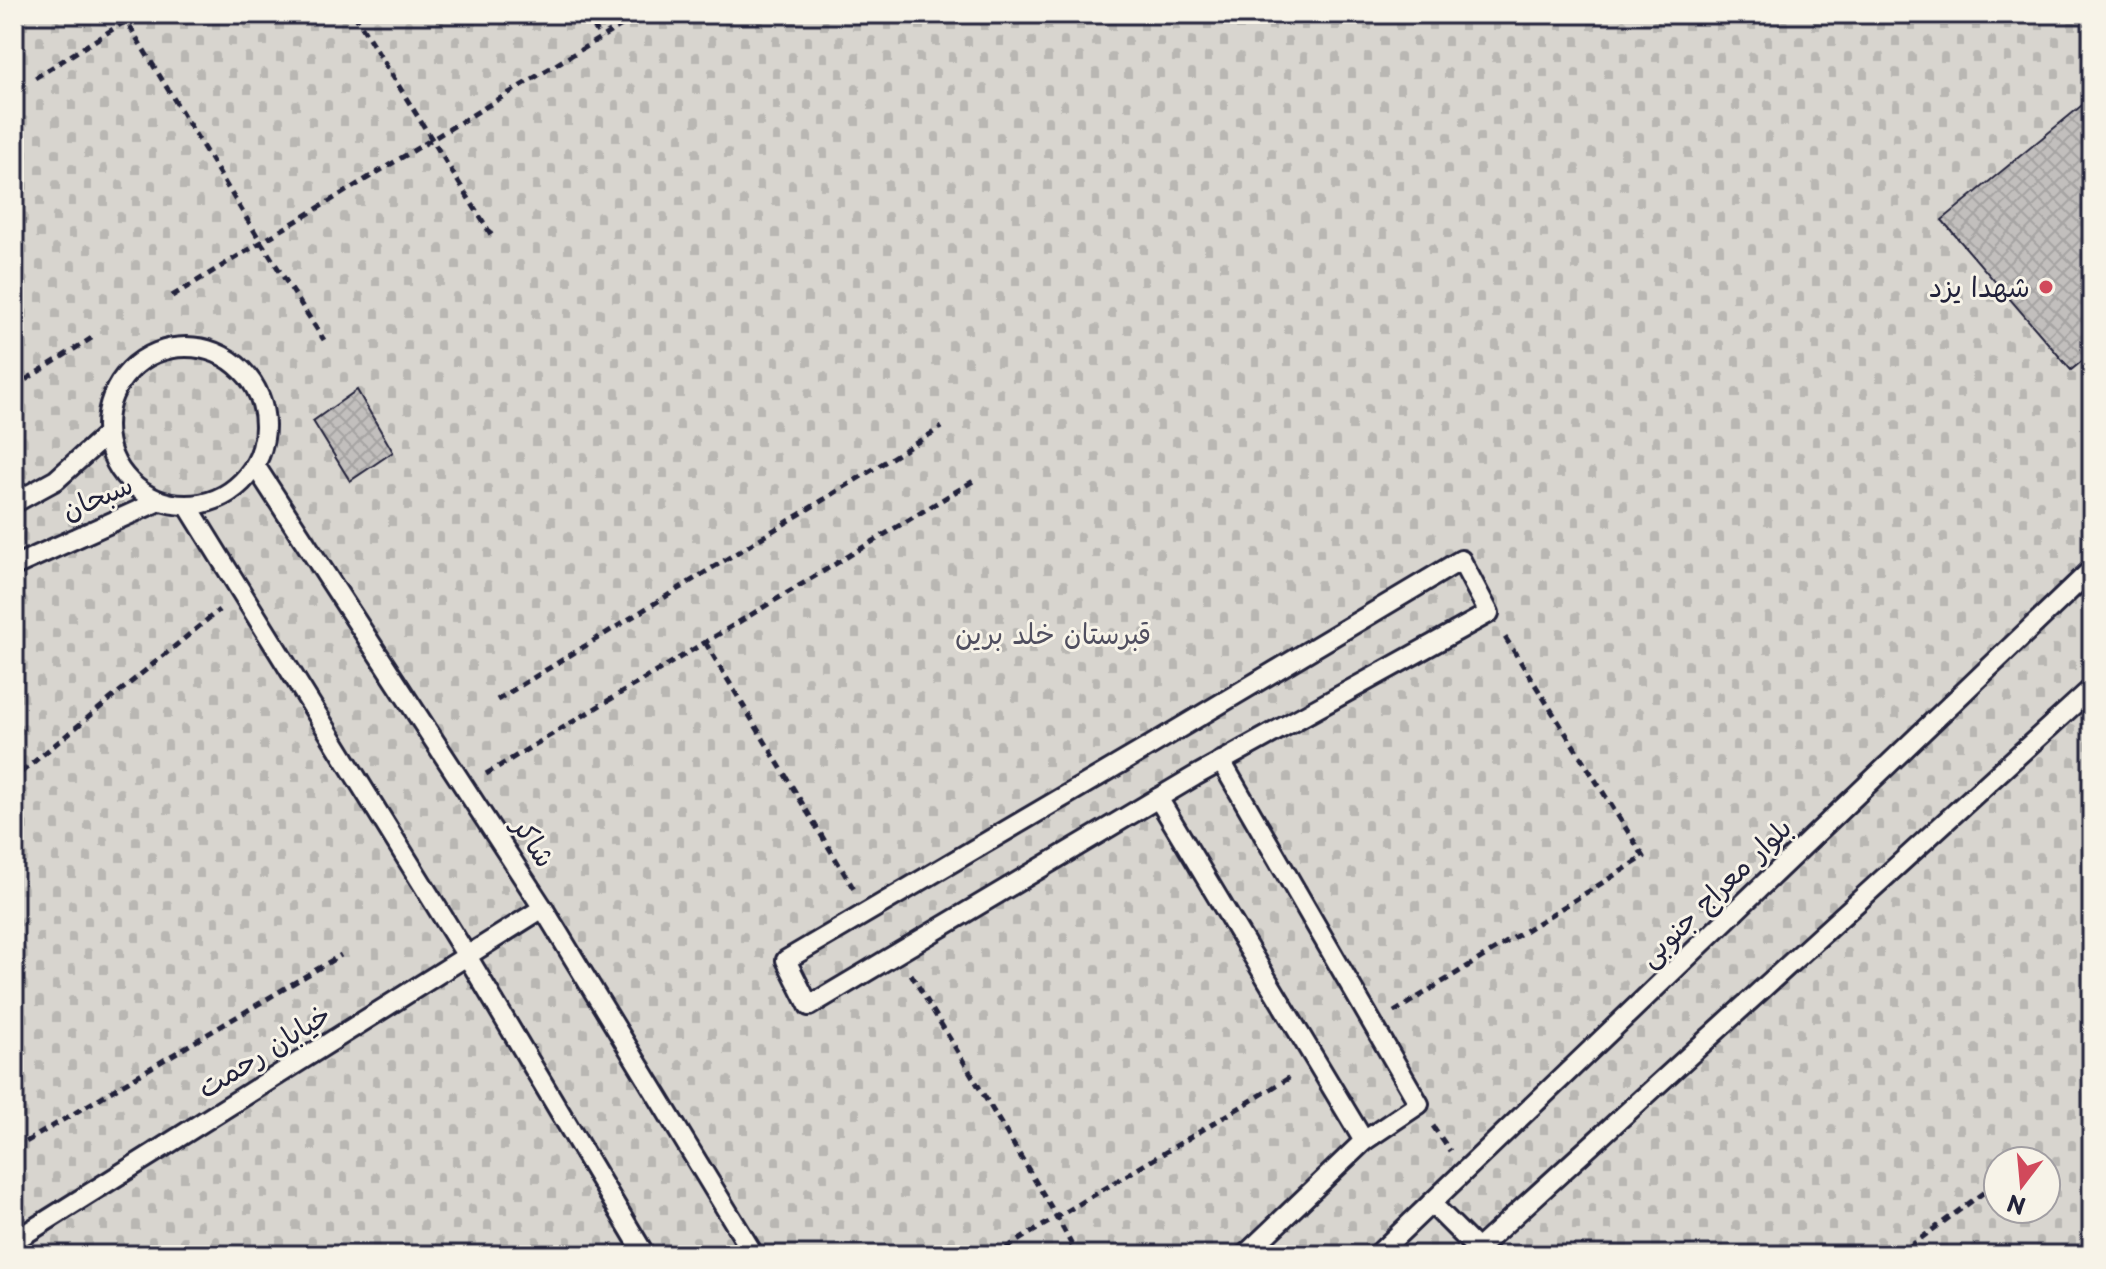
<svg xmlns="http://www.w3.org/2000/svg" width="2106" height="1269" font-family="'Playpen Sans','Playpen Sans Arabic',sans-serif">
	<defs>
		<pattern id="cemetery-stones" width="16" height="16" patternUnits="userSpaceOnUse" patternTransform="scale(2)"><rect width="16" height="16" fill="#d8d5cf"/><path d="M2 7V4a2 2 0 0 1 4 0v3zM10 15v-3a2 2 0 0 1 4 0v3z" fill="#b9b7b3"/></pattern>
		<pattern id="building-cross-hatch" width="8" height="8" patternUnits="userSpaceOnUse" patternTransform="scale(2)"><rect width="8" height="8" fill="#c2bfbd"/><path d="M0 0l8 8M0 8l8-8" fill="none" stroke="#a6a4a3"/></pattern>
	</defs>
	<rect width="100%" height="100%" fill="#f7f3e8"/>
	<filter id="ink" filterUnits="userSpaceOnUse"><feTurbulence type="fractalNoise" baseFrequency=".0125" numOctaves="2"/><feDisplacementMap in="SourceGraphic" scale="16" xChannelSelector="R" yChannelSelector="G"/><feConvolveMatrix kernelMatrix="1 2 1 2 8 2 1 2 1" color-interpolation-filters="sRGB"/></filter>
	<g filter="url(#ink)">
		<path fill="url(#cemetery-stones)" stroke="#7d7c85" stroke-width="2" fill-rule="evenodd" d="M14,14H2092V1255H14ZM1998,1161H2046V1209H1998Z"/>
		<g fill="url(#building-cross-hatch)" stroke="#22223b" stroke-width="2">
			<path d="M2092,97V353L2071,370L1942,220Z"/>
			<path d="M357,390L393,452L350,481L313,421Z"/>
		</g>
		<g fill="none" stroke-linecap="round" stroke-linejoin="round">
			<defs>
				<g id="lane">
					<circle cx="186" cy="426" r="79"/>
					<path d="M256,467L543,908L754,1255"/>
					<path d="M14,503L56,480L107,434"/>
					<path d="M188,506L467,956L645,1255"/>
					<path d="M1461,560L1489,613L1195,776L809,1006L786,960L1143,750Z"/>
					<path d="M14,566L159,501"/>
					<path d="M1158,798L1364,1141L1419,1104L1221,761"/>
					<path d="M1431,1203L1477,1249"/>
					<path d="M14,1241L543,908"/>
					<path d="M1245,1255L1364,1141"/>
					<path d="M1377,1255L2092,569"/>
					<path d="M1471,1255L2092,688"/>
				</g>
			</defs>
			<use href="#lane" stroke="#22223b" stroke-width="24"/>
			<g stroke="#22223b" stroke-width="5" stroke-dasharray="8 6" stroke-linecap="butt">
				<path d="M122,14L261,242L324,340"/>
				<path d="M354,14L492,236"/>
				<path d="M586,14L601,38"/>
				<path d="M35,78L137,14"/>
				<path d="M172,296L640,14"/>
				<path d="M14,387L95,336"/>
				<path d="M705,642L855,891"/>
				<path d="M497,700L942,427"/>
				<path d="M486,774L975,480"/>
				<path d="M14,784L18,775L219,610"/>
				<path d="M911,974L1057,1217L1077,1255"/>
				<path d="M1394,1012L1644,857L1503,634"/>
				<path d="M1433,1126L1450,1151"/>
				<path d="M14,1149L341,955"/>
				<path d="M994,1255L1294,1075"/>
				<path d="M1898,1255L1998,1182"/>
			</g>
			<use href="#lane" stroke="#f7f3e8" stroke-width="18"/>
		</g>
	</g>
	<circle fill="#d1495b" stroke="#f7f3e8" stroke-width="3" cx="2046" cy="287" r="8"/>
	<g text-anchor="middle" stroke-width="6" stroke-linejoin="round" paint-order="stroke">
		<g font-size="28" fill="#22223b" stroke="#f7f3e8" text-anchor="end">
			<text x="2030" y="297">شهدا یزد</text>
		</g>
		<g font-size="28" fill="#22223b" stroke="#f7f3e8">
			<text transform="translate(97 497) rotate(-23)" y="10">سبحان</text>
			<text transform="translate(534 842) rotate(57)" y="10">شاکر</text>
			<text transform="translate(1715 892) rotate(-44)" y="10">بلوار معراج جنوبی</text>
			<text transform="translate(264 1051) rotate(-32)" y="10">خیابان رحمت</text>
		</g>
		<g font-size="28" fill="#504f60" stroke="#f7f3e8">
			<text x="1053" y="644">قبرستان خلد برین</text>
		</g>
	</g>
	<rect width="2106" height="1269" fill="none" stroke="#f7f3e8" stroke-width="48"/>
	<rect x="24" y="24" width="2058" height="1221" fill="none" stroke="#22223b" stroke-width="3" filter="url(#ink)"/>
	<g transform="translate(2022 1185) rotate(196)"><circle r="38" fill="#f7f3e8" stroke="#a29fa3" stroke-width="2"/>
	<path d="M0-6L14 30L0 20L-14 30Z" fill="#d1495b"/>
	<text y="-12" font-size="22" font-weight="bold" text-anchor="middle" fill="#22223b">N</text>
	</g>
</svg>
